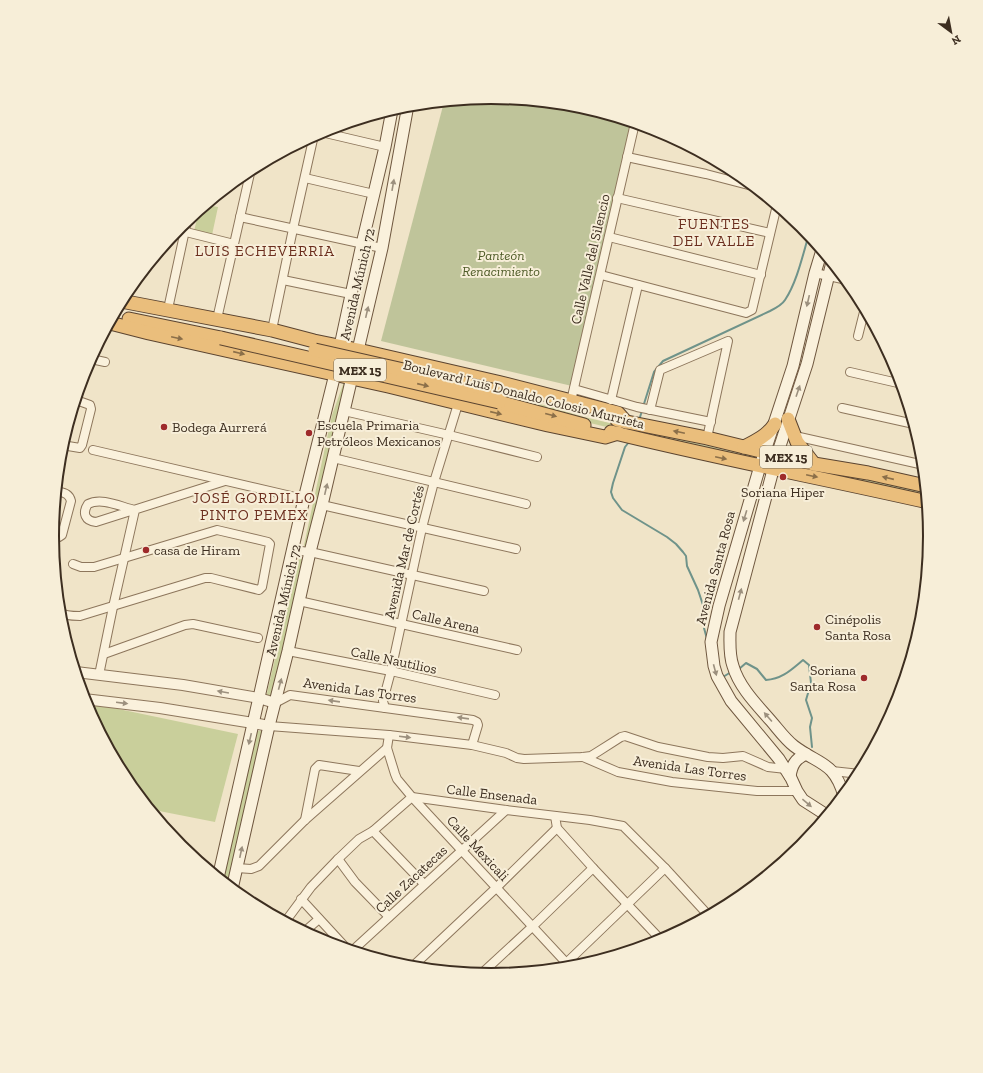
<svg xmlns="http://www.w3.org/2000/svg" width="983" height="1073" font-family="'Zilla Slab',serif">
	<rect width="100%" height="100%" fill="#f0e4c8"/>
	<g fill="#c9cf9b">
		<path d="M206,205L218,207L212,235L194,231L199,211Z"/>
		<path d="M348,377L310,549L305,547L304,545L332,415L345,379Z"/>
		<path d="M496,393L551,407L584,417L760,458L759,460L644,436L469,394Z"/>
		<path d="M807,468L916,488L927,493V497L838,477Z"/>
		<path d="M305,557L274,699L266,697L298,561L300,558Z"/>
		<path d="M85,702L238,734L215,822L149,809L126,780Z"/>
		<path d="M258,731H262L263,733L231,888L221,880L255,733Z"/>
	</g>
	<path fill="#bfc49a" d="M492,97L577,105L633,122L572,386L381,341L444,102Z"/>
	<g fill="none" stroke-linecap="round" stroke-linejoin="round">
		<g stroke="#6f938a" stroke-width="2">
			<path d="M643,407L654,372L663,361L770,311C776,308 782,305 785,300C797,282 803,254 809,234"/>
			<path d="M639,420L642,411"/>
			<path d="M629,442L625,447L613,483L611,492L613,498L622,510L667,537L676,544L683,552L686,556L687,566L698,590L706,614L704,628L707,639"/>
			<path d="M739,669L746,663L757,669L766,680C782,679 791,670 803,660L809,665L811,683L806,700L812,718L810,727L812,747"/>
			<path d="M723,677L731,672"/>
		</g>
		<defs>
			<g id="minor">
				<path d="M321,132L385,147"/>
				<path d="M627,157L706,174L756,187"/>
				<path d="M305,178L374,194"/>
				<path d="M617,198L770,233"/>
				<path d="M240,217L382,248"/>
				<path d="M178,230L234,244"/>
				<path d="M609,237L761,275"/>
				<path d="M815,273L847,280"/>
				<path d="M601,275L746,313L752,310L777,205"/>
				<path d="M283,280L351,294"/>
				<path d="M168,309L187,221"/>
				<path d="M217,319L251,169"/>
				<path d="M272,330L293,229L314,135"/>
				<path d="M858,336L865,308"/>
				<path d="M91,359L105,362"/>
				<path d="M850,372L902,384"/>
				<path d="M574,389L637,407L711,422"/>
				<path d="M611,400L638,285"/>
				<path d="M571,401L635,123"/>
				<path d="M842,408L914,424"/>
				<path d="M650,410L660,370L728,341L707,438"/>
				<path d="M344,411L449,435L537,457"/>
				<path d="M795,436L924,465"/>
				<path d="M62,445L80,448L82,445L91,409L90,405L76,400"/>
				<path d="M93,450L304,499"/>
				<path d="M333,458L526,504"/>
				<path d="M322,505L516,549"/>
				<path d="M52,536L59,537L62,535L71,501C69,493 64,493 56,491"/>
				<path d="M292,550L310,552L484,591"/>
				<path d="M299,601L517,650"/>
				<path d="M59,612C64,616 74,616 80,616L205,578H211L259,590L262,587L270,544L268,542L217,530L124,558L94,567H81L73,564"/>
				<path d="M288,651L391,671L495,695"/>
				<path d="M104,654L185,625L193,624L258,638"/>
				<path d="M99,675L113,607L135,510C121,507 102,497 88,504C82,513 85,521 96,522L225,481"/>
				<path d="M275,703L290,695L473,720L477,722L478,725L472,745"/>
				<path d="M385,708L383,701L391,671L422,528L434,482L458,404"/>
				<path d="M269,726L389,735L472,745L506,753L517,758L524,759L583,757L591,756L599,751L621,737L625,736L658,747L708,757L723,758L743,756L768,767L786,769"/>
				<path d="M389,735L387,748L395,774L397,779L412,797L571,968"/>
				<path d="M583,757L618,772L672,782L757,791H797"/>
				<path d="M832,771L860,774"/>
				<path d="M555,816L557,828L593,868L662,941"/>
				<path d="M305,820L315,769L319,765L359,771"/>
				<path d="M373,831L424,884"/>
				<path d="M338,859L355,882L389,917"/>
				<path d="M237,868L251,869L259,866L305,820L387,748"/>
				<path d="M301,899L348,950"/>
				<path d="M285,922L311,887L338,859L359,839L373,831L412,797L506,810L590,820L623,826L665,868L709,916"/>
				<path d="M304,932L319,919"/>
				<path d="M352,951L506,810"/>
				<path d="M411,968L496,888L557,828"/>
				<path d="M560,969L665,868"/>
				<path d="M480,975L532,927L593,868"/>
			</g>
			<g id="tertiary">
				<path d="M76,672L183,685L259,698L275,703"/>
				<path d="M84,699L160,708L253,723L269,726"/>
			</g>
			<g id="secondary">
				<path d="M822,250L815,273L793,366L760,466L719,606L711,642L714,666L717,676L731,701L779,759L791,778L797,791L803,800L828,816"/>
				<path d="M832,262L807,364L777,455L730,632C730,643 729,655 733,666C739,687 757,705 771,721C778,729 785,739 794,746C819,765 834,761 844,796"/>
				<path d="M340,346L362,244L385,147L392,110"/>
				<path d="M358,350L382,248L408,105"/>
				<path d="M790,776C792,765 795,759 806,754"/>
				<path d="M218,878L304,499L335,374"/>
				<path d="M232,889L269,726L288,651L310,552L322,505L352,377"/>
			</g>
			<g id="trunk">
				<path d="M121,301L272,330L314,341L358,350L497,382L618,413L626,422"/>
				<path d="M129,319L221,338"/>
				<path d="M110,323L149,333L388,386L548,425L605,437L618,433"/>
				<path d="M499,402L584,425"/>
				<path d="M788,419L797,442L814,464"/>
				<path d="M617,420L707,438L814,464L868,473L926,486"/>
				<path d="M611,432C716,458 822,478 928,502"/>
				<path d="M744,447C756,441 768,435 775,424"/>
			</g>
		</defs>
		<use href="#minor" stroke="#8d765c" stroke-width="10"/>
		<use href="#tertiary" stroke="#8d765c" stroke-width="12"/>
		<use href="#secondary" stroke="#6f573f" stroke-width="13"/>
		<use href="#trunk" stroke="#5b4430" stroke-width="15"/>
		<use href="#minor" stroke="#faf1dc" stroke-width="8"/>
		<use href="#tertiary" stroke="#faf1dc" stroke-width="10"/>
		<use href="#secondary" stroke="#faf1dc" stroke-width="11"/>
		<use href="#trunk" stroke="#eabe7c" stroke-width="13"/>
		<defs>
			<g id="trunk-bridge">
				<path d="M221,338L499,402"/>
				<path d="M315,350L501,392"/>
			</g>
		</defs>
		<use href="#trunk-bridge" stroke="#5b4430" stroke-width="15" stroke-linecap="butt"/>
		<use href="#trunk-bridge" stroke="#eabe7c" stroke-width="13"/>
	</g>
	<defs><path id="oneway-solid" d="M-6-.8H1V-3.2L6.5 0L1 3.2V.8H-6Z"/></defs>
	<g fill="#9c907e">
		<use href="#oneway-solid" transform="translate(393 185) rotate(-80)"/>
		<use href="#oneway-solid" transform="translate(808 301) rotate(103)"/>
		<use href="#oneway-solid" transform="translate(367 312) rotate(-77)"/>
		<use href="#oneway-solid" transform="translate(798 391) rotate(-71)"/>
		<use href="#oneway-solid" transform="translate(326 489) rotate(-77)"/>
		<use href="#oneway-solid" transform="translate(745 516) rotate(107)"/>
		<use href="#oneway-solid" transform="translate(740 594) rotate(-75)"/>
		<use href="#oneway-solid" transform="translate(715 670) rotate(75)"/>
		<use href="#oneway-solid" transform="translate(280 684) rotate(-75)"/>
		<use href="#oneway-solid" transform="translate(223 692) rotate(-170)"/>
		<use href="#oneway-solid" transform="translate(334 701) rotate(-172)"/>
		<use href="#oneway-solid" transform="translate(122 703) rotate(7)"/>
		<use href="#oneway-solid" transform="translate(768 717) rotate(-131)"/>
		<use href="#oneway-solid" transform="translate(463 718) rotate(-172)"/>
		<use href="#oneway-solid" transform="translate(405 737) rotate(7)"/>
		<use href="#oneway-solid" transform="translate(250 739) rotate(103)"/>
		<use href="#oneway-solid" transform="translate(807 803) rotate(40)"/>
		<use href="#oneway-solid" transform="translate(241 852) rotate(-78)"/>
	</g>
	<g fill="#8b6f49">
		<use href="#oneway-solid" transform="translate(177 338) rotate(12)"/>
		<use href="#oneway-solid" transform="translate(239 353) rotate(13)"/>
		<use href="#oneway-solid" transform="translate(423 385) rotate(13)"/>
		<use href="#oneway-solid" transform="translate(496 413) rotate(13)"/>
		<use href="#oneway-solid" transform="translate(551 415) rotate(15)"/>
		<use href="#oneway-solid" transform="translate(679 432) rotate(-168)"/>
		<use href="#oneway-solid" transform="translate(721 458) rotate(12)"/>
		<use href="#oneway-solid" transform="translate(812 476) rotate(12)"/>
		<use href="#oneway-solid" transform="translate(888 478) rotate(-167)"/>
	</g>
	<g fill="#9e2a2b" stroke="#f7eed8" stroke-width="1.5">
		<circle cx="164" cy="427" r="4"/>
		<circle cx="309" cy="433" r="4"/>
		<circle cx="783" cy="477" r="4"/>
		<circle cx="146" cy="550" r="4"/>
		<circle cx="817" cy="627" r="4"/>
		<circle cx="864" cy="678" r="4"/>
	</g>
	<g text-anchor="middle" stroke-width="4" stroke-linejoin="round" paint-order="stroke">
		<g fill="#f7eed8" stroke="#756857" stroke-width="1">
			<rect x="334" y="359" width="52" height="22" rx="3"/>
			<rect x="760" y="446" width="52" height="22" rx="3"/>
		</g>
		<g font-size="13" font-weight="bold" fill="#3d2e20">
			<text x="360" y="375">MEX 15</text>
			<text x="786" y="462">MEX 15</text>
		</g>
		<g font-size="14" font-style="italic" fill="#4d5a26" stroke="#f7eed8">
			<text x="501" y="260">Panteón<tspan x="501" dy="16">Renacimiento</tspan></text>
		</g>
		<g font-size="14" fill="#3d2e20" stroke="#f7eed8">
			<text transform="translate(590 259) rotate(-77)" y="5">Calle Valle del Silencio</text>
			<text transform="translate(357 284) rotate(-77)" y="5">Avenida Múnich 72</text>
			<text transform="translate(524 394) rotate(14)" y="5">Boulevard Luis Donaldo Colosio Murrieta</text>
			<text transform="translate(404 552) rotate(-77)" y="5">Avenida Mar de Cortés</text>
			<text transform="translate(715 568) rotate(-75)" y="5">Avenida Santa Rosa</text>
			<text transform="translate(283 600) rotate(-77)" y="5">Avenida Múnich 72</text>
			<text transform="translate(446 621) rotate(13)" y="5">Calle Arena</text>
			<text transform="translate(394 660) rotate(12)" y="5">Calle Nautilios</text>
			<text transform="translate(360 690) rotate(8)" y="5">Avenida Las Torres</text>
			<text transform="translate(690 768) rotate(8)" y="5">Avenida Las Torres</text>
			<text transform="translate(492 794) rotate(7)" y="5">Calle Ensenada</text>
			<text transform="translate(478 848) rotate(47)" y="5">Calle Mexicali</text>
			<text transform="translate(411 879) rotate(-43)" y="5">Calle Zacatecas</text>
		</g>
		<g font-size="14" fill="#3d2e20" stroke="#f7eed8" text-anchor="start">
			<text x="317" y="430">Escuela Primaria<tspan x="317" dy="16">Petróleos Mexicanos</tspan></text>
			<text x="172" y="432">Bodega Aurrerá</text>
			<text x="783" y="497" text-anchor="middle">Soriana Hiper</text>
			<text x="154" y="555">casa de Hiram</text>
			<text x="825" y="624">Cinépolis<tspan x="825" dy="16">Santa Rosa</tspan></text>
			<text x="856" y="675" text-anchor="end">Soriana<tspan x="856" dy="16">Santa Rosa</tspan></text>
		</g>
		<g font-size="15" letter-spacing="1" fill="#6b2e1e" stroke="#f7eed8">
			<text x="714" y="229">FUENTES<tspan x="714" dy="17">DEL VALLE</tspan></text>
			<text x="265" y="256">LUIS ECHEVERRIA</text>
			<text x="254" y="503">JOSÉ GORDILLO<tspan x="254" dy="17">PINTO PEMEX</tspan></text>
		</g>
	</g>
	<path d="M0 0H983V1073H0ZM59 536a432 432 0 1 1 864 0a432 432 0 1 1-864 0Z" fill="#f7eed8" fill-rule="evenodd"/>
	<path fill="none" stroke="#3d2e20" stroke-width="2" d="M59 536a432 432 0 1 1 864 0a432 432 0 1 1-864 0Z"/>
	<g transform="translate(951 32) rotate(148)" stroke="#f7eed8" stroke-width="3" paint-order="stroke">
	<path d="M0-3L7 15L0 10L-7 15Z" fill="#3d2e20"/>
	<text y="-6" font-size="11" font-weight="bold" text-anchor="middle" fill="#3d2e20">N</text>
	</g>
</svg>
